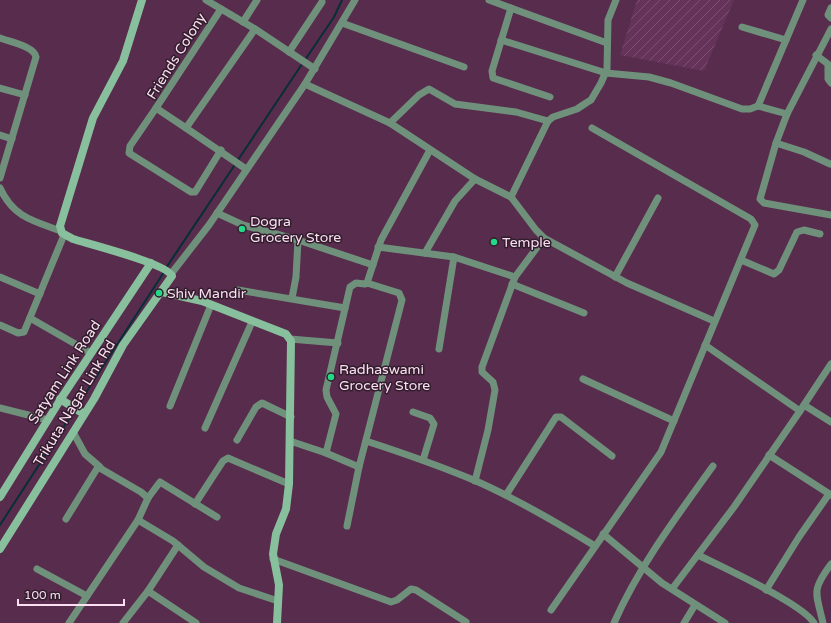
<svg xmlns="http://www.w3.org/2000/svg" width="831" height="623" font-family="'Varela Round',sans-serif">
	<defs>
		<pattern id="industrial-furrows" width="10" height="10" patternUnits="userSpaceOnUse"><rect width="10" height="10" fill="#653359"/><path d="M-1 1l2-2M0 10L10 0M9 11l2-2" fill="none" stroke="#7c5071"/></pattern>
	</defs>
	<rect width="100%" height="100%" fill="#582c4d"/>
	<path fill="url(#industrial-furrows)" d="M637,0H734L704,71L620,55Z"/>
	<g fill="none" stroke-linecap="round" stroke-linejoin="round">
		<g stroke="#072f37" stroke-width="2">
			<path d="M305,60L334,17L342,0"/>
			<path d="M166,268L302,64"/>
			<path d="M76,408L164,272"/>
			<path d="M0,525L74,411"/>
		</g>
		<g stroke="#6f917b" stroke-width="7">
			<path d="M206,0L255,29L315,69"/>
			<path d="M489,0L607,43"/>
			<path d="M511,8L492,71L493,78L550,97"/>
			<path d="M831,8L828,15L831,18"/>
			<path d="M243,22L257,0"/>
			<path d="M342,23L464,67"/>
			<path d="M742,27L786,40"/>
			<path d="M831,29L787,114L776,143L760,199L764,203L831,215"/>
			<path d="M0,38C10,42 34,46 36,57L0,178"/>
			<path d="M501,40L606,73L649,77L671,83L742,109H750L758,106L787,114"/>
			<path d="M289,52L322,2"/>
			<path d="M816,55L828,64V79L831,83"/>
			<path d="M305,84L390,123L475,179L511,197L536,230L544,238L627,283L714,321"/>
			<path d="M0,88L25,95"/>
			<path d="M758,106L803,0"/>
			<path d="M156,108L130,146L129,153L132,155L191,192H195L197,189L221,150"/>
			<path d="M390,123L419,95L429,89L455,104L516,112L548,121L553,117L577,109L586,103L591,100L601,83L607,69L608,20L616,0"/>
			<path d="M186,128L156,108L221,9"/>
			<path d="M0,135L12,139"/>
			<path d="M776,143L804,152L830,164"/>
			<path d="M246,169L186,128L255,29"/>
			<path d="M0,188C13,217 33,221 61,231"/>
			<path d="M511,197L548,121"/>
			<path d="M217,213L243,225L298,240L373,265"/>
			<path d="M378,247L454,257L439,349"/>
			<path d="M425,253L455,201L475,179"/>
			<path d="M454,257L515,277"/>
			<path d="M741,260L774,274L779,270L797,232L804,230L820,234"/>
			<path d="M171,274L209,225L305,84L355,0"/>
			<path d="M0,277L40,294"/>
			<path d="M615,277L658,198"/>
			<path d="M512,284L584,313"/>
			<path d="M238,290L345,308"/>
			<path d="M292,298L296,277L298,240"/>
			<path d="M30,318L91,353"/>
			<path d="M0,325L18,333L24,332L64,235"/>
			<path d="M290,339L338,343"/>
			<path d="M583,379L674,421"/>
			<path d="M804,405L831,422"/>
			<path d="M170,406L211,305"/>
			<path d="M0,408L48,420"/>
			<path d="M800,411L831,364"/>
			<path d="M413,412L430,418L434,424L423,460"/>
			<path d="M205,428L252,322"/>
			<path d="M73,432L85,454L100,467"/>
			<path d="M237,440L256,407L262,403L291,417"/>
			<path d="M290,441L326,453L359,467"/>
			<path d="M366,441C403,453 440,466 476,481C517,499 556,522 595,546"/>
			<path d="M326,453L336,414L327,397L326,390L350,287L356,283L365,284L367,283L381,240L430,150"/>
			<path d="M769,455L831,495"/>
			<path d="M475,481L488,430L495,390L493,382L482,372V367L515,277L544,238"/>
			<path d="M506,495L556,417H561L612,456"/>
			<path d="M195,504L223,461L228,458L289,484"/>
			<path d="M66,519L98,467L141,492L148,498"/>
			<path d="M138,520L173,541L204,567L239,588L278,601"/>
			<path d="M347,526L359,467L402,300L399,293L367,283"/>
			<path d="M603,534L662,583L725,623"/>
			<path d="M698,555C722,567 803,604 814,623"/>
			<path d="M273,559L391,602L397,600L411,589L416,590L466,622"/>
			<path d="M37,569L87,596"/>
			<path d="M672,589L734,507L800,411L705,345"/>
			<path d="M766,590L799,537L829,494"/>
			<path d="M148,591L196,623"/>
			<path d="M551,610L661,452L755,225L751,219L592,128"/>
			<path d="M69,623L138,520L148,498L160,482L217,517"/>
			<path d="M123,623L148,591L178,545"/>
			<path d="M614,623C639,566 677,516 713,466"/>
			<path d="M684,623L695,605"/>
			<path d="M823,623C816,592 811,591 831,564"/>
		</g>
		<g stroke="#88bf9c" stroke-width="8">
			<path d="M162,292L202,301L286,334L291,341L289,484L286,509L276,534L273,554L279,585L277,623"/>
			<path d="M60,399L84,414"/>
			<path d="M0,497L62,397L151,263"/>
			<path d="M0,549L94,399L123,345L172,276C168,264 89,244 73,239L62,233L60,226L93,118L123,61L142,0"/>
		</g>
	</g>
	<g fill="#23d886" stroke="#311d2c" stroke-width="1.5">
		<circle cx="242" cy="229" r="4"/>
		<circle cx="494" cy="242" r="4"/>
		<circle cx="159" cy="293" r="4"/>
		<circle cx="331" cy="377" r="4"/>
	</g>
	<g text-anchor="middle" stroke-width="3" stroke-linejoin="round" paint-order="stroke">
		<g font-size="14" fill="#fbdff2" stroke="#311d2c">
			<text transform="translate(176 56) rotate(-58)" y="5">Friends Colony</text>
			<text transform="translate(64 372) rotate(-57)" y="5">Satyam Link Road</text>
			<text transform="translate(74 403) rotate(-59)" y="5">Trikuta Nagar Link Rd</text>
		</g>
		<g font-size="14" fill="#fbdff2" stroke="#311d2c" text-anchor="start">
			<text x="250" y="226">Dogra<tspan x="250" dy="16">Grocery Store</tspan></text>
			<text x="502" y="247">Temple</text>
			<text x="167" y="298">Shiv Mandir</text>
			<text x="339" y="374">Radhaswami<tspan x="339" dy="16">Grocery Store</tspan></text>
		</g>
	</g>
	<path d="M18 599v6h106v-6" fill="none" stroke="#fbdff2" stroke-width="2"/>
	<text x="24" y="599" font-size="12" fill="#fbdff2" stroke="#311d2c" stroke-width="3" paint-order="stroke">100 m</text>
</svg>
